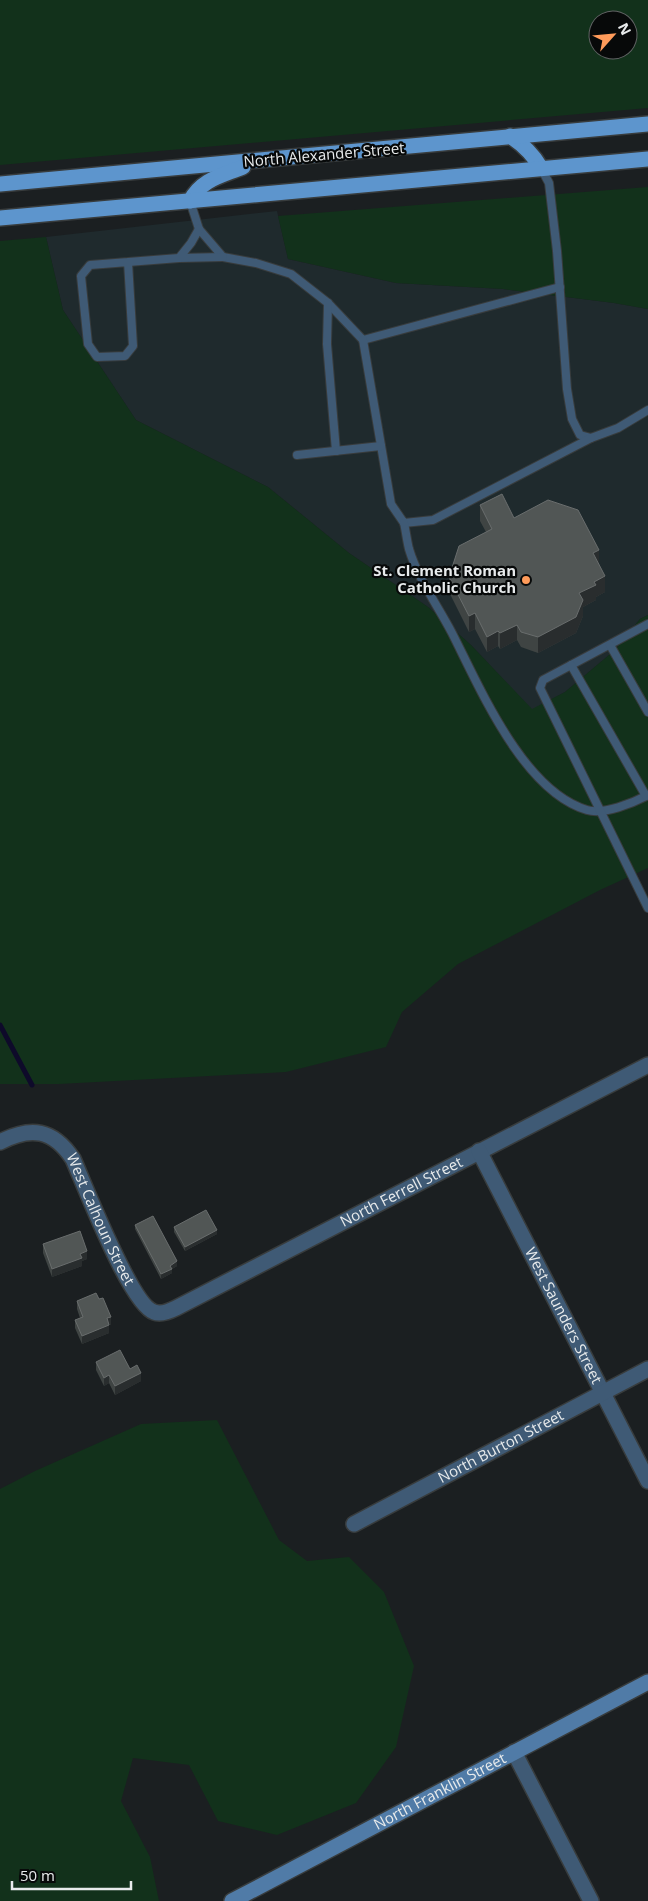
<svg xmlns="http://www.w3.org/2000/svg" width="648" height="1901" font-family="'Open Sans',sans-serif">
	<rect width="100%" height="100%" fill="#1b1f21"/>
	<path fill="#1f2a2d" d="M277,211L288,259L396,283L503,289L614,303L648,309V615L640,619L615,650L565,692L532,710L471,645L428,607L349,553L268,487L136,420L63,310L46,237Z"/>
	<g fill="#12311b" fill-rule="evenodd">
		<path d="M0,0H648V108L0,165ZM598,20H628V50H598Z"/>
		<path d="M648,187V309L614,303L503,289L396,283L288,259L278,216Z"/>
		<path d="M46,237L63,310L136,420L268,487L349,553L428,607L471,645L532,709L565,692L615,650L640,619L648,615V868L600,890L458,964L402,1012L386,1047L286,1072L59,1084H0V241Z"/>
		<path d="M217,1420L279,1540L307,1561L349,1557L384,1592L414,1666L396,1747L356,1803L277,1835L218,1821L189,1765L133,1758L121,1801L150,1857L159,1901H0V1489L35,1471L141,1424Z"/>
	</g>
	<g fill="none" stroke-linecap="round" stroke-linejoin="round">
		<path stroke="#0e0a2a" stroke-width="5" d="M0,1025L32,1085"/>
		<defs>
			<g id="lane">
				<path d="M541,168L549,183L557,251L567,389L572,419L580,435L591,438L618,428L648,410"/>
				<path d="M190,201L199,229L223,257L256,263L291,274L328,303L363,340L560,287"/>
				<path d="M179,258L223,257"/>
				<path d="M128,262L133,346L125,356L97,357L88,344L81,276L90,265L179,258L191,243L199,229"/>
				<path d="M328,303L327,344L336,451"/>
				<path d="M363,340L391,504L404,523L433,520L591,438"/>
				<path d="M297,455L381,446"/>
				<path d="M404,523C406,532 407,541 409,549C418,579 438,606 452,633C480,688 523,791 587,810C604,815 633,803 648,795"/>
				<path d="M648,624L543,680L540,688L648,908"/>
				<path d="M610,645L648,712"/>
				<path d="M571,665L646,796"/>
			</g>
			<g id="street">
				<path id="s1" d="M0,1142C31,1126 53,1129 73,1159C85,1186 131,1305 154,1312C161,1315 170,1311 176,1308L648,1065"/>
				<path id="s2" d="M479,1151L648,1481"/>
				<path id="s3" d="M354,1524L648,1369"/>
				<path d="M514,1752L591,1901"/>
			</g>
			<g id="secondary">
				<path id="s4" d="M232,1901L648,1682"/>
			</g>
			<g id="primary">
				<path d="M510,136C524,145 533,154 541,168"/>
				<path d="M0,184L648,124"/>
				<path d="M190,201C202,179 221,176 243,167"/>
				<path d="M0,218L648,159"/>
			</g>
		</defs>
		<use href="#lane" stroke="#383c3d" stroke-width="10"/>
		<use href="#street" stroke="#383c3d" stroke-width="18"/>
		<use href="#secondary" stroke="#383c3d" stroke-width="18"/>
		<use href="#primary" stroke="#383c3d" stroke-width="18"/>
		<use href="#lane" stroke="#3f5a75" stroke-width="8"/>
		<use href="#street" stroke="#3f5a75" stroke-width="15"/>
		<use href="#secondary" stroke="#507ba7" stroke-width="15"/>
		<use href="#primary" stroke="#5d95cd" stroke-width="15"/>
	</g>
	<g fill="#3f4443">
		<path d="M480,505L514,518L599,564L605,592L596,597V600L583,607V616L576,633L538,653L521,647L517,640L500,649L498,646L487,652L475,629L469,632L449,592V577L486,532L480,521Z"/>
		<path d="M135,1225L177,1266L172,1269V1273L161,1279L135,1229Z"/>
		<path d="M174,1227L217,1234L185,1251L174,1232Z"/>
		<path d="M43,1244L87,1259L82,1261V1266L52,1277L43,1253Z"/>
		<path d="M77,1301L111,1325H109V1333L82,1344L75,1328V1320L80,1318L77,1309Z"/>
		<path d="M96,1362L130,1369L141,1381L115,1395L109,1383L104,1386L96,1370Z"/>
	</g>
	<g fill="#292d2e">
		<path d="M599,550V565L593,553Z"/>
		<path d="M605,576V592L596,597V600L583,607V616L576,633L538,653V637L579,593L594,582Z"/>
		<path d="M475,613V629L469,632V616Z"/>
		<path d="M517,625V640L500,649V633Z"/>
		<path d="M498,631V646L487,652V637Z"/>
		<path d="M217,1230V1234L185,1251V1247Z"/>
		<path d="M87,1251V1259L82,1261V1266L52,1277V1269L80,1254Z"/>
		<path d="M177,1261V1266L172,1269V1273L161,1279V1274L170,1266Z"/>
		<path d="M111,1317V1325H109V1333L82,1344V1336L107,1318Z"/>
		<path d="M141,1373V1381L115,1395V1386Z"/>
		<path d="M109,1375V1383L104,1386V1378Z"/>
	</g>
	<g fill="#515655" stroke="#696d6d">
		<path d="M502,494L514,518L548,500L578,510L599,550L593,553L605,576L594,582L596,585L579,593L583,600L576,617L538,637L521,632L517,625L500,633L498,631L487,637L475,613L469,616L449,577L459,546L492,529L480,505Z"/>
		<path d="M206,1210L217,1230L185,1247L174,1227Z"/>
		<path d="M153,1216L177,1261L170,1266L172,1269L161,1274L135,1225Z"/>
		<path d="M80,1231L87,1251L80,1254L82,1258L52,1269L43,1244Z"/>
		<path d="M96,1293L99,1299L103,1298L111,1317L107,1318L109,1325L82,1336L75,1320L83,1317L77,1301Z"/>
		<path d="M120,1350L130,1369L137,1365L141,1373L115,1386L109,1375L104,1378L96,1362Z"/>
	</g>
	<circle fill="#ff9b5a" stroke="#070909" stroke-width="2" cx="526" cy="580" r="5"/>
	<g text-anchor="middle" stroke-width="4.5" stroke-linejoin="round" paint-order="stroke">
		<g font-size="15" fill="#e8ebec" stroke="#070909">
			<text transform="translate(324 155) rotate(-5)" y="5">North Alexander Street</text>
			<text dy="5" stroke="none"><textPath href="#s1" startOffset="536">North Ferrell Street</textPath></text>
			<text dy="5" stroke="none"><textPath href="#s1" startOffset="151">West Calhoun Street</textPath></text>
			<text dy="5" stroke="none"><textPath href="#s2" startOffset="185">West Saunders Street</textPath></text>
			<text dy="5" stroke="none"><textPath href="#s3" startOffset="166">North Burton Street</textPath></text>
			<text dy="5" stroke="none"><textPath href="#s4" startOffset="235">North Franklin Street</textPath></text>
		</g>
		<g font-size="15" font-weight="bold" fill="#e8ebec" stroke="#070909" text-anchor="end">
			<text x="516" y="576">St. Clement Roman<tspan x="516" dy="17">Catholic Church</tspan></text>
		</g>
	</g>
	<g transform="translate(613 35) rotate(63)"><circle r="24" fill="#070909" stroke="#616364"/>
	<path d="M0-4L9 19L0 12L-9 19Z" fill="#ff9b5a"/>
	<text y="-8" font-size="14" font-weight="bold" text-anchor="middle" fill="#e8ebec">N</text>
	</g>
	<path d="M12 1881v8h119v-8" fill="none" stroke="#e8ebec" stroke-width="2.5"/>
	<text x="20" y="1881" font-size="15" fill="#e8ebec" stroke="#070909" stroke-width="4" paint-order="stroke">50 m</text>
</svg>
